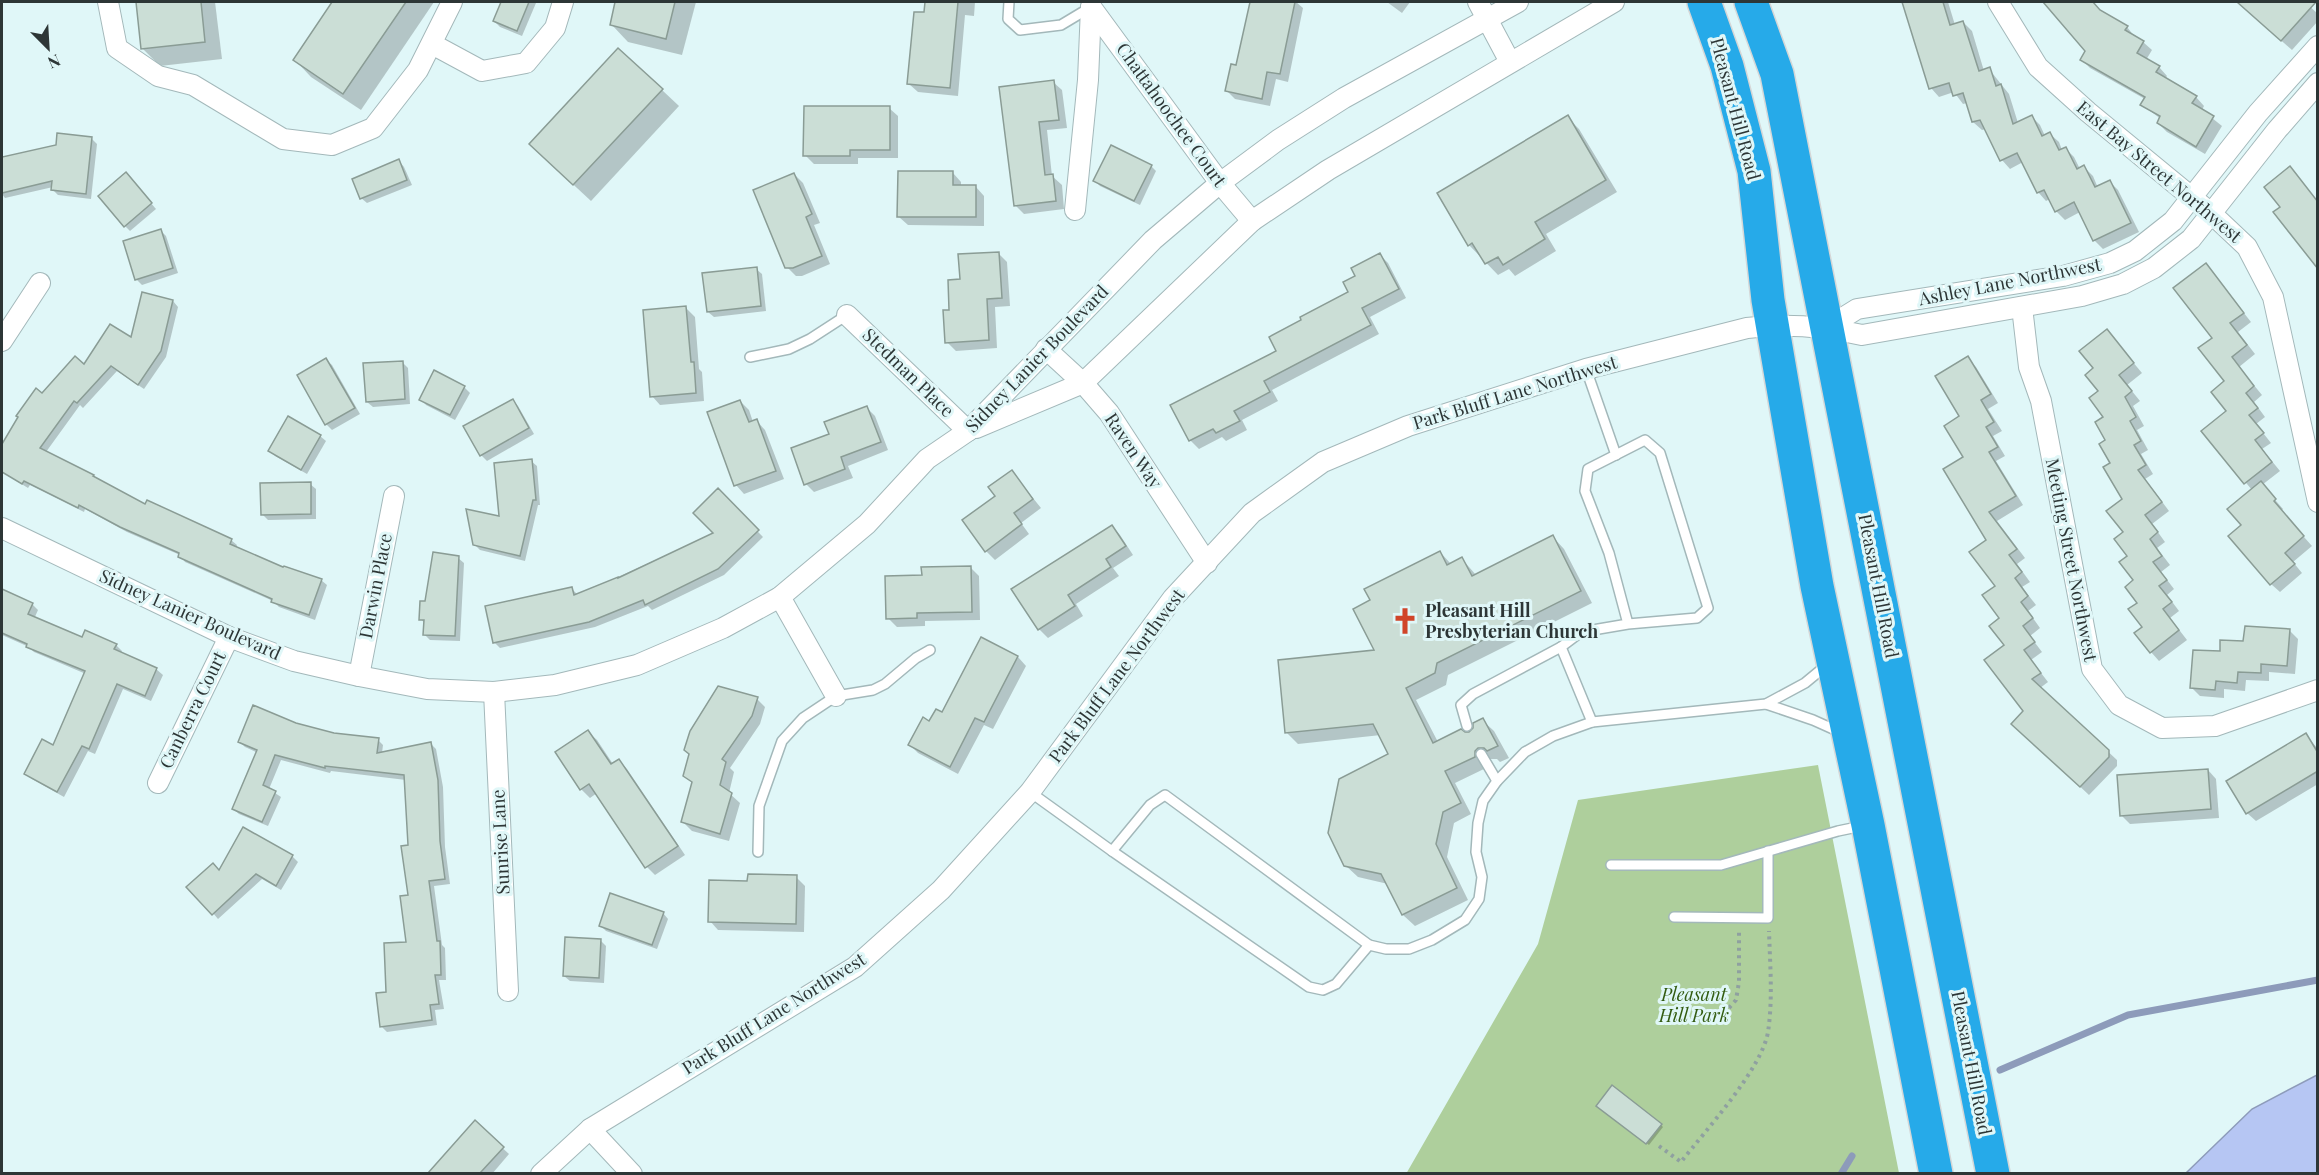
<svg xmlns="http://www.w3.org/2000/svg" width="2319" height="1175" font-family="'Playfair Display',serif">
	<rect width="100%" height="100%" fill="#e0f7f8"/>
	<path fill="#aecf9c" d="M1818,765L1899,1173L1406,1174L1538,944L1578,800Z"/>
	<path fill="#b6c6f3" stroke="#8d9bba" stroke-width="1.5" d="M2317,1075V1173H2186L2252,1109Z"/>
	<g fill="#0003">
		<path d="M138,2H215L222,59L160,66L143,49Z"/>
		<path d="M334,2H434L361,110L311,77L295,60Z"/>
		<path d="M502,2L536,3L522,36L500,27L494,21Z"/>
		<path d="M617,2H696L682,55L628,42L611,24Z"/>
		<path d="M926,2H975L974,16L965,15L958,96L918,92L909,84Z"/>
		<path d="M1251,2H1296L1303,8L1288,82L1276,79L1270,106L1235,99L1227,91L1237,67Z"/>
		<path d="M1387,2H1410L1402,13Z"/>
		<path d="M1904,2H1948L1955,25L1963,22L1972,31L1984,71L1989,69L2009,94L2018,123L2032,117L2040,125L2045,136L2050,134L2059,142L2062,150L2066,149L2074,157L2080,169L2084,167L2093,176L2098,188L2110,182L2118,190L2139,232L2103,249L2094,240L2080,212L2065,220L2056,211L2050,199L2046,201L2038,192L2023,162L2010,169L2002,160L1986,129L1982,130L1973,122L1967,103L1963,104L1954,92L1939,97L1931,88Z"/>
		<path d="M2045,2H2093L2102,13L2127,27L2135,37L2143,42L2152,50L2146,60L2159,67L2167,76L2165,79L2196,97L2204,106L2202,110L2222,126L2205,154L2167,132L2158,123L2161,119L2142,105L2145,99L2090,68L2082,60L2087,51Z"/>
		<path d="M2237,2H2305L2318,14V21L2292,50Z"/>
		<path d="M1053,82L1062,90L1067,128L1047,130L1052,176L1062,185L1064,209L1024,214L1015,205L1001,88Z"/>
		<path d="M662,90L679,106L591,201L548,161Z"/>
		<path d="M889,108L898,116V158H858V164H814L805,155Z"/>
		<path d="M1567,117L1579,129L1617,192L1546,234L1556,251L1515,276L1509,269L1498,275L1469,245Z"/>
		<path d="M91,138L97,144L91,199L58,195L53,190V187L5,198L2,194V159Z"/>
		<path d="M399,161L404,167L412,185L367,203L361,198Z"/>
		<path d="M1151,166L1156,171L1140,205L1100,186L1095,181Z"/>
		<path d="M953,173L961,182V187H976L984,196V226L908,225L899,217Z"/>
		<path d="M794,174L803,183L820,223L814,225L830,264L802,276H796L787,267Z"/>
		<path d="M131,180L156,209L130,231L125,226Z"/>
		<path d="M161,231L166,236L178,273L142,285L136,279Z"/>
		<path d="M998,253L1007,262L1010,306L995,307L997,348L956,351L947,342L951,311L961,280Z"/>
		<path d="M1379,254L1388,263L1406,298L1370,317L1379,334L1272,390L1278,401L1242,420L1247,430L1226,441L1222,437L1199,449L1190,440L1172,406L1278,351L1350,292L1357,277Z"/>
		<path d="M2206,265L2251,322L2238,332L2255,354L2239,367L2262,395L2254,402L2265,417L2256,424L2271,443L2262,449L2280,471L2262,485L2283,509L2281,511L2312,546L2293,562L2302,573L2280,592L2271,584L2243,525L2252,490L2203,431L2228,411L2226,382L2214,339Z"/>
		<path d="M756,269L762,274L766,311L714,317L708,312Z"/>
		<path d="M173,301L178,307L166,357L144,389L117,371L83,408L80,405L46,452L93,476L98,481L146,506L231,540L237,545L236,548L284,569L321,580L327,585L315,620L279,607L273,601L185,562L180,555L127,532L85,509L84,512L30,485L28,488L2,472V447L20,417L42,395L84,366L132,340Z"/>
		<path d="M686,308L695,317L699,369L702,372L704,401L660,405L652,396Z"/>
		<path d="M2107,331L2142,373L2127,385L2140,401L2133,406L2144,426L2137,430L2148,450L2141,454L2153,474L2145,479L2169,511L2152,524L2165,542L2157,548L2170,565L2161,572L2174,589L2167,595L2179,611L2170,618L2187,640L2159,661L2151,652L2139,603L2125,533L2124,499L2107,440L2106,417L2095,368Z"/>
		<path d="M1967,358L1976,367L1998,403L1988,409L2002,431L1993,436L2005,456L1996,461L2023,505L1997,521L2025,558L2017,564L2030,582L2022,587L2036,605L2028,611L2040,628L2030,636L2042,652L2031,660L2048,682L2040,688L2117,760V766L2089,795L2022,732L2025,711L2006,646L1988,540L1965,457L1961,417Z"/>
		<path d="M326,360L332,365L360,414L332,430L326,424L299,375Z"/>
		<path d="M402,362L408,368L410,404L373,407L367,402Z"/>
		<path d="M435,372L464,387L470,393L455,420L426,405L421,399Z"/>
		<path d="M512,400L518,406L534,434L487,461L481,455Z"/>
		<path d="M740,401L749,410L753,422L757,421L765,430L784,479L744,494L736,485Z"/>
		<path d="M867,408L875,416L888,450L848,466L853,478L814,492L806,484L831,434Z"/>
		<path d="M320,436L326,441L307,474L275,456L270,450Z"/>
		<path d="M531,461L537,466L540,505H538L525,561L480,550L474,544L500,518Z"/>
		<path d="M1012,472L1041,508L1021,523L1029,534L995,560L986,551Z"/>
		<path d="M310,484L316,489V519L268,520L263,515Z"/>
		<path d="M718,491L763,537L724,575L652,610L648,606L595,627L500,648L494,642L572,589L578,595L715,533Z"/>
		<path d="M1112,526L1120,535L1133,555L1113,568L1119,576L1076,604L1083,616L1048,638L1039,629L1013,589Z"/>
		<path d="M1553,537L1564,549L1592,603L1448,675L1446,685L1416,700L1438,742L1470,734L1482,720L1494,731L1509,758L1500,762L1497,759H1490L1486,763V768L1455,783L1471,814L1454,823L1447,857L1468,900L1415,926L1403,915L1388,884L1358,877L1345,865L1390,755L1381,735L1298,744L1286,732L1377,651L1372,601L1440,552L1451,564L1462,559L1476,575Z"/>
		<path d="M458,558L464,563L460,641L430,640L425,635V624L421,619L427,603Z"/>
		<path d="M970,567L979,576L980,620L925,621V626L897,627L888,618L923,577Z"/>
		<path d="M2,591L32,604L38,610L34,619L82,639L116,645L122,651L121,653L156,669L163,675L151,701L123,689L95,754L88,751L64,797L32,779L26,773L54,747L86,674L34,652L29,647L2,635Z"/>
		<path d="M2289,630L2298,639L2295,674L2269,672V681L2246,680L2245,691L2224,689V698L2200,696L2191,687L2221,653L2245,643Z"/>
		<path d="M982,639L1018,657L1026,666L993,729L984,725L958,774L918,753L910,745L930,723L943,714Z"/>
		<path d="M757,699L765,707L760,724L730,768L734,772L729,793L740,803L729,841L692,831L683,822L694,784L685,775L691,755Z"/>
		<path d="M296,724L334,734L378,740L383,745L382,753L431,744L436,749L443,787L445,847L450,884L434,886L442,945L445,948L446,980H439L444,1009L435,1010L437,1025L387,1032L382,1027L387,993L408,944L409,846L406,780L331,771L330,773L281,760L269,789L281,797L268,826L239,814L233,809L258,753L245,747L240,742Z"/>
		<path d="M588,732L597,740L613,764L619,761L627,769L685,855L655,875L647,867L597,793L590,798L581,789L557,753Z"/>
		<path d="M2306,735L2318,749V784L2256,821L2247,813Z"/>
		<path d="M2208,770L2216,779L2219,818L2130,824L2122,816Z"/>
		<path d="M292,856L298,862L281,890L262,879L218,919L213,913L220,872Z"/>
		<path d="M796,877L805,886L804,932L718,930L710,921L749,882Z"/>
		<path d="M663,913L668,919L657,949L606,931L601,926Z"/>
		<path d="M601,941L606,946L604,983L570,981L564,976Z"/>
		<path d="M1600,1108L1661,1125L1663,1127L1649,1145Z"/>
		<path d="M475,1123L509,1154L492,1174H430Z"/>
	</g>
	<g fill="none" stroke-linecap="round" stroke-linejoin="round">
		<g stroke="#8d9bba" stroke-width="7">
			<path d="M2000,1070L2128,1015L2318,980"/>
			<path d="M1841,1174L1852,1156"/>
		</g>
	</g>
	<g fill="#cbded6" stroke="#8a9c95" stroke-width="1.5">
		<path d="M136,2H201L205,42L141,49Z"/>
		<path d="M332,2H406L343,94L293,60Z"/>
		<path d="M501,2H529L517,31L493,21Z"/>
		<path d="M615,2H675L666,39L610,25Z"/>
		<path d="M925,2H958L950,88L907,84L914,12H924Z"/>
		<path d="M1250,2H1295L1280,74L1267,72L1262,99L1225,91L1231,64L1236,65Z"/>
		<path d="M1902,2H1943L1950,25L1963,21L1979,71L1990,67L1996,86L2001,84L2013,124L2032,115L2042,136L2050,132L2059,150L2066,147L2077,169L2084,165L2095,187L2110,180L2131,223L2093,241L2074,202L2055,212L2044,190L2037,193L2017,153L2000,161L1980,120L1972,122L1963,93L1953,96L1949,83L1929,89Z"/>
		<path d="M2043,2H2093L2100,10L2128,26L2125,30L2144,41L2137,53L2160,66L2156,72L2197,96L2192,103L2214,116L2196,147L2157,123L2160,116L2140,105L2145,97L2080,60L2085,51Z"/>
		<path d="M2237,2H2316L2281,41Z"/>
		<path d="M618,48L663,89L573,185L529,144Z"/>
		<path d="M1054,80L1059,120L1039,122L1045,175L1053,174L1056,201L1014,206L999,87Z"/>
		<path d="M804,106H890V150H850V156H803Z"/>
		<path d="M1568,115L1606,180L1535,222L1545,239L1503,265L1498,257L1485,264L1472,243L1468,246L1437,193Z"/>
		<path d="M57,133L92,137L86,194L51,190L52,181L2,193V157L56,145Z"/>
		<path d="M1111,145L1152,165L1134,201L1093,181Z"/>
		<path d="M399,159L407,180L360,199L352,179Z"/>
		<path d="M2290,166L2318,202V269L2273,212L2280,207L2264,187Z"/>
		<path d="M898,171H953V185H976V217H897Z"/>
		<path d="M126,172L152,203L124,227L98,196Z"/>
		<path d="M794,173L812,214L806,217L822,256L793,268H785L753,190Z"/>
		<path d="M161,229L173,268L135,280L123,241Z"/>
		<path d="M999,252L1002,298L987,299L989,340L945,343L943,310H949L948,280L960,279L958,254Z"/>
		<path d="M1380,253L1399,289L1362,308L1371,325L1264,381L1270,392L1234,411L1240,421L1216,433L1213,429L1189,441L1170,405L1276,351L1269,337L1301,320L1300,317L1348,292L1343,282L1355,276L1351,268Z"/>
		<path d="M2206,263L2244,313L2230,323L2247,345L2232,357L2254,386L2246,393L2258,408L2249,415L2264,433L2255,440L2272,462L2244,484L2201,431L2226,411L2211,392L2224,381L2198,348L2212,338L2173,288Z"/>
		<path d="M757,267L761,306L707,312L702,273Z"/>
		<path d="M142,292L173,300L161,351L138,385L111,366L77,403L74,401L40,448L94,475L93,476L145,504L147,500L232,539L230,544L283,567L284,566L322,579L309,615L271,602L272,599L178,557L179,553L120,527L79,505L78,508L24,481L22,484L2,472V444L18,417L16,416L36,388L42,393L75,356L84,364L110,324L131,337Z"/>
		<path d="M686,306L691,362H694L696,393L650,397L643,310Z"/>
		<path d="M2107,329L2134,363L2119,375L2132,391L2125,397L2136,417L2130,421L2141,441L2134,445L2146,465L2138,470L2162,502L2145,515L2158,532L2150,539L2162,556L2153,562L2167,580L2159,586L2172,602L2163,609L2179,630L2150,653L2134,633L2142,627L2128,609L2137,603L2125,587L2133,580L2119,562L2127,556L2114,539L2123,532L2106,511L2122,499L2103,467L2110,463L2099,444L2105,440L2095,422L2103,417L2089,398L2098,391L2085,375L2093,368L2079,351Z"/>
		<path d="M1968,356L1991,394L1981,400L1994,422L1986,427L1998,447L1989,452L2016,496L1989,512L2017,549L2009,555L2022,572L2015,578L2028,596L2021,602L2033,618L2023,626L2035,642L2024,650L2041,673L2032,679L2109,750V757L2080,787L2011,724L2023,711L1984,660L2004,645L1989,626L1999,618L1982,595L1995,586L1969,552L1986,540L1943,469L1963,457L1944,426L1959,416L1935,376Z"/>
		<path d="M326,358L355,408L325,425L297,375Z"/>
		<path d="M403,361L405,399L366,402L363,363Z"/>
		<path d="M434,370L465,386L450,415L419,400Z"/>
		<path d="M513,399L529,428L480,456L463,426Z"/>
		<path d="M740,400L749,422L757,419L776,471L734,486L707,412Z"/>
		<path d="M867,406L881,442L841,457L845,469L804,485L791,448L829,434L824,422Z"/>
		<path d="M288,416L321,435L301,470L268,451Z"/>
		<path d="M532,459L536,500H533L520,556L473,545L466,509L499,516L494,463Z"/>
		<path d="M1012,470L1033,499L1014,513L1022,524L985,552L962,520L995,496L988,487Z"/>
		<path d="M2261,481L2276,499L2274,501L2304,536L2285,553L2295,564L2270,585L2228,536L2241,525L2227,509Z"/>
		<path d="M311,482V514L261,515L260,483Z"/>
		<path d="M718,488L759,530L718,569L645,605L643,600L589,622L493,643L485,606L572,587L574,595L618,577V578L713,533L693,513Z"/>
		<path d="M1112,525L1126,546L1106,559L1111,567L1068,595L1075,606L1038,630L1011,589Z"/>
		<path d="M1553,535L1581,591L1437,663L1435,673L1406,688L1433,743L1461,729L1465,732H1469L1473,728V723L1483,718L1498,746L1487,751L1484,748H1478L1475,751V757L1445,771L1461,803L1443,812L1436,844L1457,888L1402,915L1381,874L1344,866L1328,833L1339,779L1388,754L1373,724L1285,733L1278,660L1374,650L1353,609L1370,600L1364,589L1440,551L1447,565L1462,557L1472,576Z"/>
		<path d="M433,552L459,556L455,636L423,635L424,620H419L420,601H425Z"/>
		<path d="M971,566L972,612L917,613V618L886,619L885,576L922,575L921,567Z"/>
		<path d="M2,589L33,603L28,614L82,637L85,630L117,644L114,649L157,668L145,696L117,684L89,749L82,746L57,792L24,774L42,739L53,745L85,671L26,647L27,644L2,633Z"/>
		<path d="M2245,626L2290,629L2287,666L2261,664V673L2238,672L2237,683L2216,681L2215,690L2190,688L2193,650L2220,651V640L2243,641Z"/>
		<path d="M981,637L1018,656L984,722L975,718L950,767L908,745L923,717L929,721L936,709L942,712Z"/>
		<path d="M718,686L758,697L752,716L722,759L726,762L720,785L732,793L720,834L681,822L692,782L683,776L689,754L684,750L690,731Z"/>
		<path d="M253,705L296,723L334,733L379,738L377,753L431,742L438,780L440,841L445,879L429,881L437,941H440L441,975H435L439,1004L430,1005L432,1020L380,1027L376,993L386,992L384,943L406,942L400,896L408,895L401,846L408,845L404,775L325,766V768L275,755L263,785L276,791L262,822L232,809L257,750L238,742Z"/>
		<path d="M588,730L611,764L619,759L678,846L645,868L589,784L580,790L555,752Z"/>
		<path d="M2306,733L2318,753V771L2246,814L2226,781Z"/>
		<path d="M2208,769L2211,809L2120,816L2117,775Z"/>
		<path d="M243,827L293,855L276,886L256,874L212,915L186,887L213,863L219,870Z"/>
		<path d="M748,874L797,875L796,924L708,922L709,880L747,881Z"/>
		<path d="M610,893L664,912L652,945L599,926Z"/>
		<path d="M565,937L601,939L599,978L563,976Z"/>
		<path d="M1612,1085L1662,1124L1646,1144L1596,1106Z"/>
		<path d="M475,1120L504,1147L480,1173H428Z"/>
	</g>
	<g fill="none" stroke-linecap="round" stroke-linejoin="round">
		<defs>
			<g id="lane">
				<path d="M1009,2L1008,19L1020,30L1061,25L1091,7"/>
				<path d="M750,357L789,349L810,339L847,315"/>
				<path d="M1586,369L1616,455"/>
				<path d="M1766,704L1813,720L1842,733"/>
				<path d="M1592,722L1561,647L1581,632L1628,624L1697,618L1708,608L1660,453L1645,440L1588,469L1585,491L1609,553L1628,624"/>
				<path d="M1467,726L1461,705L1473,694L1561,647"/>
				<path d="M1481,754L1497,781"/>
				<path d="M1030,792L1112,851L1150,805L1165,795L1369,945L1386,949H1409L1432,940L1465,920L1479,899L1482,877L1476,852L1478,823L1483,801L1497,781L1525,752L1553,736L1592,722L1766,704L1805,683L1828,664"/>
				<path d="M1112,851L1309,987L1323,990L1336,984L1369,945"/>
				<path d="M758,852L759,806L782,741L803,718L836,696L873,690L885,684L916,658L930,650"/>
				<path d="M1611,865H1721L1838,831L1862,826"/>
				<path d="M1674,917L1768,918V851"/>
			</g>
			<g id="street">
				<path d="M108,2L117,48L158,76L193,85L283,139L332,145L373,128L418,70L452,2"/>
				<path d="M1478,2L1510,62"/>
				<path d="M1998,2L2038,67L2088,112L2212,214L2247,247L2273,297L2318,502"/>
				<path d="M1091,7L1220,183L1252,221"/>
				<path d="M432,44L482,71L526,63L555,28L563,2"/>
				<path d="M1075,210L1088,80L1091,7"/>
				<path d="M2022,307L2029,367L2041,401L2092,669L2119,705L2162,728L2215,726L2318,690"/>
				<path d="M847,315L968,431"/>
				<path d="M1828,327L1857,309L2063,276L2110,263L2135,251L2173,221L2258,113L2318,46"/>
				<path d="M2,341L40,283"/>
				<path d="M1046,349L1083,383L1109,413L1207,563"/>
				<path d="M976,428L1083,383L1252,221L1328,170L1614,2"/>
				<path d="M2,528L229,637L294,661L359,676L427,689L494,692L555,685L637,665L723,628L780,597L867,524L927,459L968,431L1153,240L1220,183L1278,140L1344,98L1518,2"/>
				<path d="M780,597L836,696"/>
				<path d="M359,676L394,496"/>
				<path d="M494,692L508,991"/>
				<path d="M158,783L229,637"/>
				<path d="M590,1129L632,1174"/>
				<path d="M541,1174L590,1129L855,967L941,890L1030,792L1173,598L1252,513L1323,462L1408,426L1586,369L1747,328C1786,323 1823,326 1862,335L2082,296L2123,284L2154,268L2191,239L2277,130L2318,83"/>
			</g>
			<g id="highway">
				<path d="M1704,2L1727,66L1754,171L1768,300L1817,586L1868,825L1936,1174"/>
				<path d="M1751,2L1777,74L1993,1174"/>
			</g>
		</defs>
		<use href="#lane" stroke="#a3b8ba" stroke-width="12"/>
		<use href="#street" stroke="#a3b8ba" stroke-width="22"/>
		<use href="#highway" stroke="#d5d7d7" stroke-width="36"/>
		<g stroke="#8fa0a0" stroke-width="4" stroke-dasharray="3 4.5" stroke-linecap="butt">
			<path d="M1719,1019L1736,1000L1739,982V931"/>
			<path d="M1659,1146L1681,1162C1705,1131 1762,1069 1768,1032C1773,999 1770,964 1769,931"/>
		</g>
		<use href="#lane" stroke="#fff" stroke-width="9"/>
		<use href="#street" stroke="#fff" stroke-width="20"/>
		<use href="#highway" stroke="#26aae9" stroke-width="33"/>
	</g>
	<defs>
		<symbol id="church-bare" viewBox="-9 -9 18 18"><path d="M-1.2-6h2.4v3.5h3.3v2.4h-3.3V6h-2.4V-.1h-3.3v-2.4h3.3Z" fill="#d0452a" stroke="#e0f7f8" stroke-width="2.5" paint-order="stroke"/></symbol>
	</defs>
	<g fill-rule="evenodd">
		<use href="#church-bare" x="1386" y="602" width="38" height="38"/>
	</g>
	<g text-anchor="middle" stroke-width="6" stroke-linejoin="round" paint-order="stroke">
		<g font-size="18" fill="#2d3636" stroke="#e0f7f8">
			<text transform="translate(1735 109) rotate(75)" y="6">Pleasant Hill Road</text>
			<text transform="translate(1171 115) rotate(54)" y="6">Chattahoochee Court</text>
			<text transform="translate(2159 172) rotate(40)" y="6">East Bay Street Northwest</text>
			<text transform="translate(2010 282) rotate(-11)" y="6">Ashley Lane Northwest</text>
			<text transform="translate(1037 359) rotate(-46)" y="6">Sidney Lanier Boulevard</text>
			<text transform="translate(908 373) rotate(44)" y="6">Stedman Place</text>
			<text transform="translate(1515 393) rotate(-17)" y="6">Park Bluff Lane Northwest</text>
			<text transform="translate(1133 451) rotate(56)" y="6">Raven Way</text>
			<text transform="translate(2071 560) rotate(79)" y="6">Meeting Street Northwest</text>
			<text transform="translate(376 586) rotate(-79)" y="6">Darwin Place</text>
			<text transform="translate(1878 586) rotate(79)" y="6">Pleasant Hill Road</text>
			<text transform="translate(190 615) rotate(24)" y="6">Sidney Lanier Boulevard</text>
			<text transform="translate(1117 676) rotate(-53)" y="6">Park Bluff Lane Northwest</text>
			<text transform="translate(193 710) rotate(-64)" y="6">Canberra Court</text>
			<text transform="translate(501 842) rotate(-93)" y="6">Sunrise Lane</text>
			<text transform="translate(774 1014) rotate(-32)" y="6">Park Bluff Lane Northwest</text>
			<text transform="translate(1971 1063) rotate(79)" y="6">Pleasant Hill Road</text>
		</g>
		<g font-size="18" font-weight="bold" fill="#2d3636" stroke="#e0f7f8" text-anchor="start">
			<text x="1425" y="617">Pleasant Hill<tspan x="1425" dy="21">Presbyterian Church</tspan></text>
		</g>
		<g font-size="18" font-style="italic" fill="#335c11" stroke="#e0f7f8">
			<text x="1694" y="1001">Pleasant<tspan x="1694" dy="21">Hill Park</tspan></text>
		</g>
	</g>
	<rect width="2319" height="1175" fill="none" stroke="#2d3636" stroke-width="6"/>
	<g transform="translate(48 48) rotate(156)" stroke="#e0f7f8" stroke-width="4.5" paint-order="stroke">
	<path d="M0-4.5L10 22L0 15L-10 22Z" fill="#2d3636"/>
	<text y="-9" font-size="16" font-weight="bold" text-anchor="middle" fill="#2d3636">N</text>
	</g>
</svg>
